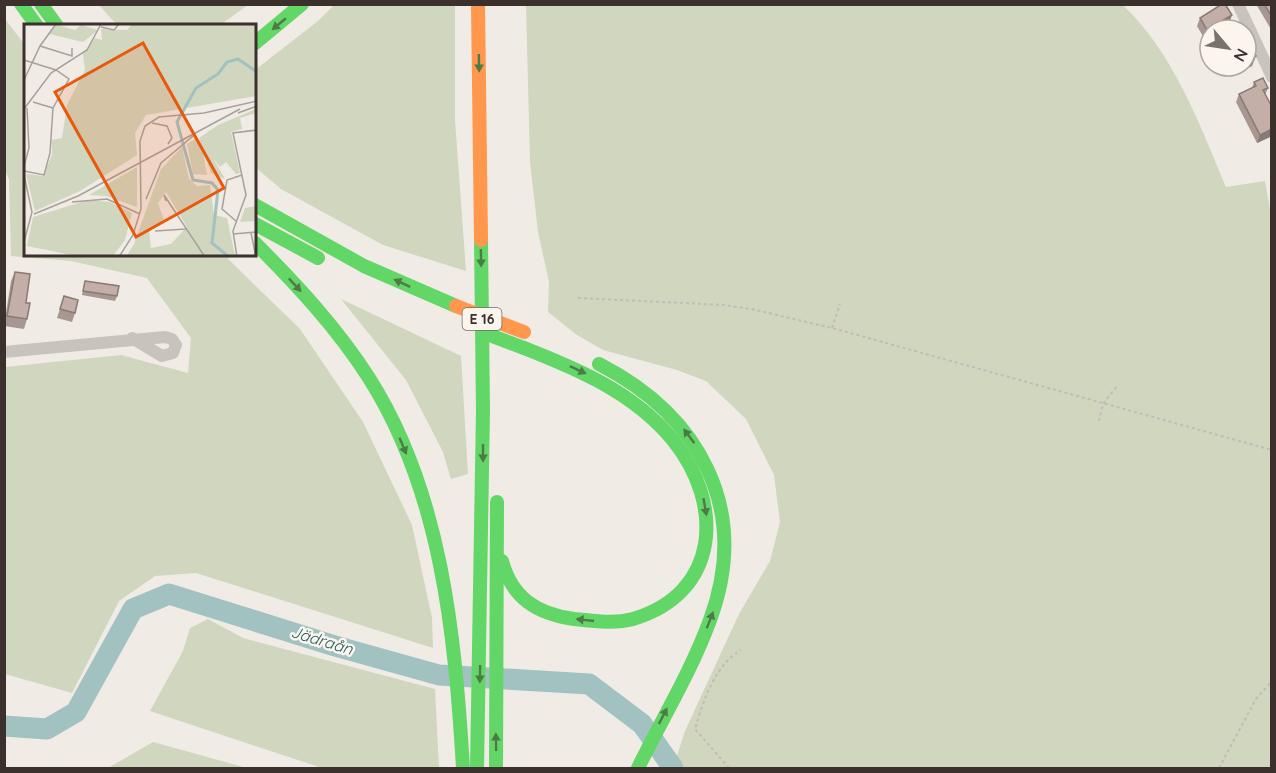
<svg xmlns="http://www.w3.org/2000/svg" width="1276" height="773" font-family="Quicksand,sans-serif">
	<rect width="100%" height="100%" fill="#f0ebe5"/>
	<g fill="#d1d6bf">
		<path d="M99,5H248L220,25H117Z"/>
		<path d="M334,5H455V120L466,271L383,245L281,189L255,167V70L318,21Z"/>
		<path d="M1123,5C1174,54 1199,123 1226,187L1265,181L1272,221L1271,768H673L685,731L739,614L770,561L780,522L774,475L746,419L706,381L677,370L603,350L577,335L548,312L549,282L538,232L530,162L526,5Z"/>
		<path d="M5,19L25,45L26,255H224L300,329L363,422L412,525L432,618L433,648L196,573L155,576L119,601L72,693L5,674V367L121,355L188,373L191,338L147,278L71,261L11,256L9,179L4,169Z"/>
		<path d="M341,299L461,356L468,474L451,479L443,452L406,380Z"/>
		<path d="M208,619L243,638L435,689L439,768H322L150,711L183,651L190,628Z"/>
		<path d="M153,742L247,768H108Z"/>
	</g>
	<g fill="none" stroke-linecap="round" stroke-linejoin="round">
		<path stroke="#a1c2c1" stroke-width="21" d="M4,726L47,729L76,712L133,609L169,594L335,646L439,675L589,684L642,724L673,768"/>
		<g stroke="#c2bbb6" stroke-width="2" stroke-dasharray="3 3" stroke-linecap="butt">
			<path d="M578,298L725,305L756,310L832,328L1272,450"/>
			<path d="M832,328L840,304"/>
			<path d="M1099,421L1103,404L1117,386"/>
			<path d="M729,768L695,729C703,701 715,665 741,650"/>
			<path d="M1219,768L1256,699L1272,681"/>
		</g>
		<g stroke="#c9c3be" stroke-width="12">
			<path d="M1238,4L1272,77"/>
			<path d="M4,352L165,337L172,339L176,345L173,353L162,356L132,338"/>
		</g>
		<g stroke="#63d668" stroke-width="14">
			<path d="M21,4L37,26"/>
			<path d="M41,4L57,26"/>
			<path d="M255,43L302,4"/>
			<path d="M255,205L364,266L456,306"/>
			<path d="M255,224L318,258"/>
			<path d="M255,243C297,285 337,328 369,378C442,493 455,636 463,768"/>
			<path d="M599,364C700,416 751,509 710,620C691,672 662,719 638,768"/>
			<path d="M502,561C512,598 537,614 574,619C593,621 614,624 633,619C721,593 724,503 673,440C634,393 580,370 524,348"/>
			<path d="M477,768L483,410L481,240"/>
			<path d="M496,768L497,502"/>
		</g>
		<path stroke="#ff974d" stroke-width="14" d="M478,4L481,240"/>
		<path stroke="#63d668" stroke-width="14" d="M487,334L524,348"/>
		<path stroke="#ff974d" stroke-width="14" d="M456,306L524,332"/>
	</g>
	<g fill="#a89690">
		<path d="M1256,4H1272V31Z"/>
		<path d="M1200,18L1229,23L1204,38L1197,26Z"/>
		<path d="M1218,66H1234L1221,72Z"/>
		<path d="M1254,82L1268,88L1265,95L1272,107V140L1270,137L1257,143L1236,102L1239,94L1252,88Z"/>
		<path d="M15,272L26,303L27,319L24,329L4,326L11,281Z"/>
		<path d="M85,281L117,296L115,301L82,295Z"/>
		<path d="M64,296L75,313L72,322L57,318Z"/>
	</g>
	<g fill="#887a75">
		<path d="M1232,15L1229,23L1218,30H1210V35L1204,38L1207,30Z"/>
		<path d="M1256,56L1252,66L1242,71L1244,66H1246V61Z"/>
		<path d="M1223,66H1234L1221,72Z"/>
		<path d="M1272,129L1270,137L1257,143L1260,135Z"/>
	</g>
	<g fill="#c3afa7" stroke="#887a75" stroke-width="1.5">
		<path d="M1222,4H1225L1232,15L1207,30L1200,18Z"/>
		<path d="M1264,4H1272V17Z"/>
		<path d="M1246,37L1256,56L1246,61Z"/>
		<path d="M1263,78L1268,88L1263,90L1272,107V129L1260,135L1239,94L1256,86L1254,82Z"/>
		<path d="M15,272L30,274L26,303H30L27,319L7,316Z"/>
		<path d="M85,281L119,286L117,296L83,291Z"/>
		<path d="M64,296L78,300L75,313L60,309Z"/>
	</g>
	<defs><path id="oneway-solid" d="M-6-.8H1V-3.2L6.5 0L1 3.2V.8H-6Z" transform="scale(1.5)"/></defs>
	<g fill="#4d7b46">
		<use href="#oneway-solid" transform="translate(279 24) rotate(140)"/>
		<use href="#oneway-solid" transform="translate(479 63) rotate(89)"/>
		<use href="#oneway-solid" transform="translate(481 258) rotate(89)"/>
		<use href="#oneway-solid" transform="translate(402 283) rotate(-155)"/>
		<use href="#oneway-solid" transform="translate(295 285) rotate(47)"/>
		<use href="#oneway-solid" transform="translate(578 370) rotate(25)"/>
		<use href="#oneway-solid" transform="translate(689 436) rotate(-127)"/>
		<use href="#oneway-solid" transform="translate(403 446) rotate(67)"/>
		<use href="#oneway-solid" transform="translate(483 453) rotate(90)"/>
		<use href="#oneway-solid" transform="translate(705 507) rotate(80)"/>
		<use href="#oneway-solid" transform="translate(585 620) rotate(-174)"/>
		<use href="#oneway-solid" transform="translate(710 620) rotate(-69)"/>
		<use href="#oneway-solid" transform="translate(480 674) rotate(91)"/>
		<use href="#oneway-solid" transform="translate(663 716) rotate(-63)"/>
		<use href="#oneway-solid" transform="translate(496 742) rotate(-91)"/>
	</g>
	<g text-anchor="middle" stroke-width="5" stroke-linejoin="round" paint-order="stroke">
		<rect fill="#fbf5ee" stroke="#756b66" stroke-width="1.5" x="462.5" y="308" width="39" height="22" rx="4.5"/>
		<g font-size="14" font-weight="bold" fill="#3b302b">
			<text x="482" y="324">E 16</text>
		</g>
		<g font-size="16" font-style="italic" fill="#1f5a5e" stroke="#fbf5ee">
			<text transform="translate(322 640) rotate(17)" y="6">Jädraån</text>
		</g>
	</g>
	<g transform="translate(24 24)">
		<rect width="232" height="232" fill="#f0ebe5"/>
		<path d="M108,0H232V72L122,91L111,109L113,131L56,167L11,187L2,150L19,152L28,131V116L38,114L43,81L61,46L59,30L71,14L78,16L77,5L103,6ZM33,1L51,6L57,1L74,6L59,18L25,10ZM232,85V89L216,94L218,105L207,108L216,149L212,150L202,138L196,143L189,134L201,155L187,149L175,114L194,101ZM173,114L178,122L183,151L169,150L163,120ZM158,123L165,155L173,162L186,161L190,191L203,194L211,232L102,233L110,220L137,145ZM142,168L163,203L147,220L127,224L125,206L140,196L134,179ZM113,143V183L82,172L65,171ZM64,176L86,178L108,189L101,216L89,232H52L3,222L9,193ZM232,182V197L216,198L221,184Z" fill="#d1d6bf" fill-rule="evenodd"/>
		<path fill="none" stroke="#a1c2c1" stroke-width="3" d="M205,233L188,219L194,166L188,159L169,156L153,98L172,64L194,50L203,38L214,35L233,48"/>
		<path fill="none" stroke="#a8a09b" stroke-width="1.5" d="M77,3L90,6L95,0M16,22L48,32V24M0,36L32,46L45,55L29,84L26,129L20,151L0,147M0,56L16,22L32,0M9,78L29,84M0,85L27,49L63,26L77,0M214,89L233,82M128,99L143,102L148,114L144,120M0,142L5,124L3,84M0,151L8,188L0,218M122,175L137,139L169,112M142,177L140,171L181,233M48,178L83,175L116,190M10,190L54,172L216,85M212,197L198,185L203,156L218,151M131,207L162,205M227,209L232,233M209,210L233,208M95,233L109,211L117,185L116,117L121,102L135,93L180,89L233,77M213,233L209,207L222,171L209,109L233,106"/>
		<path fill="#e8590c" fill-opacity="0.15" stroke="#e8590c" stroke-width="3" d="M119,19L200,164L112,213L31,68Z"/>
		<rect width="232" height="232" fill="none" stroke="#3b302b" stroke-width="3"/>
	</g>
	<rect width="1276" height="773" fill="none" stroke="#3b302b" stroke-width="12"/>
	<g transform="translate(1228 48) rotate(119)"><circle r="28" fill="#fbf5ee" stroke="#aea6a0" stroke-width="1.5"/>
	<path d="M0-4.5L10 22L0 15L-10 22Z" fill="#7a716c"/>
	<text y="-9" font-size="16" font-weight="bold" text-anchor="middle" fill="#3b302b">N</text>
	</g>
</svg>
